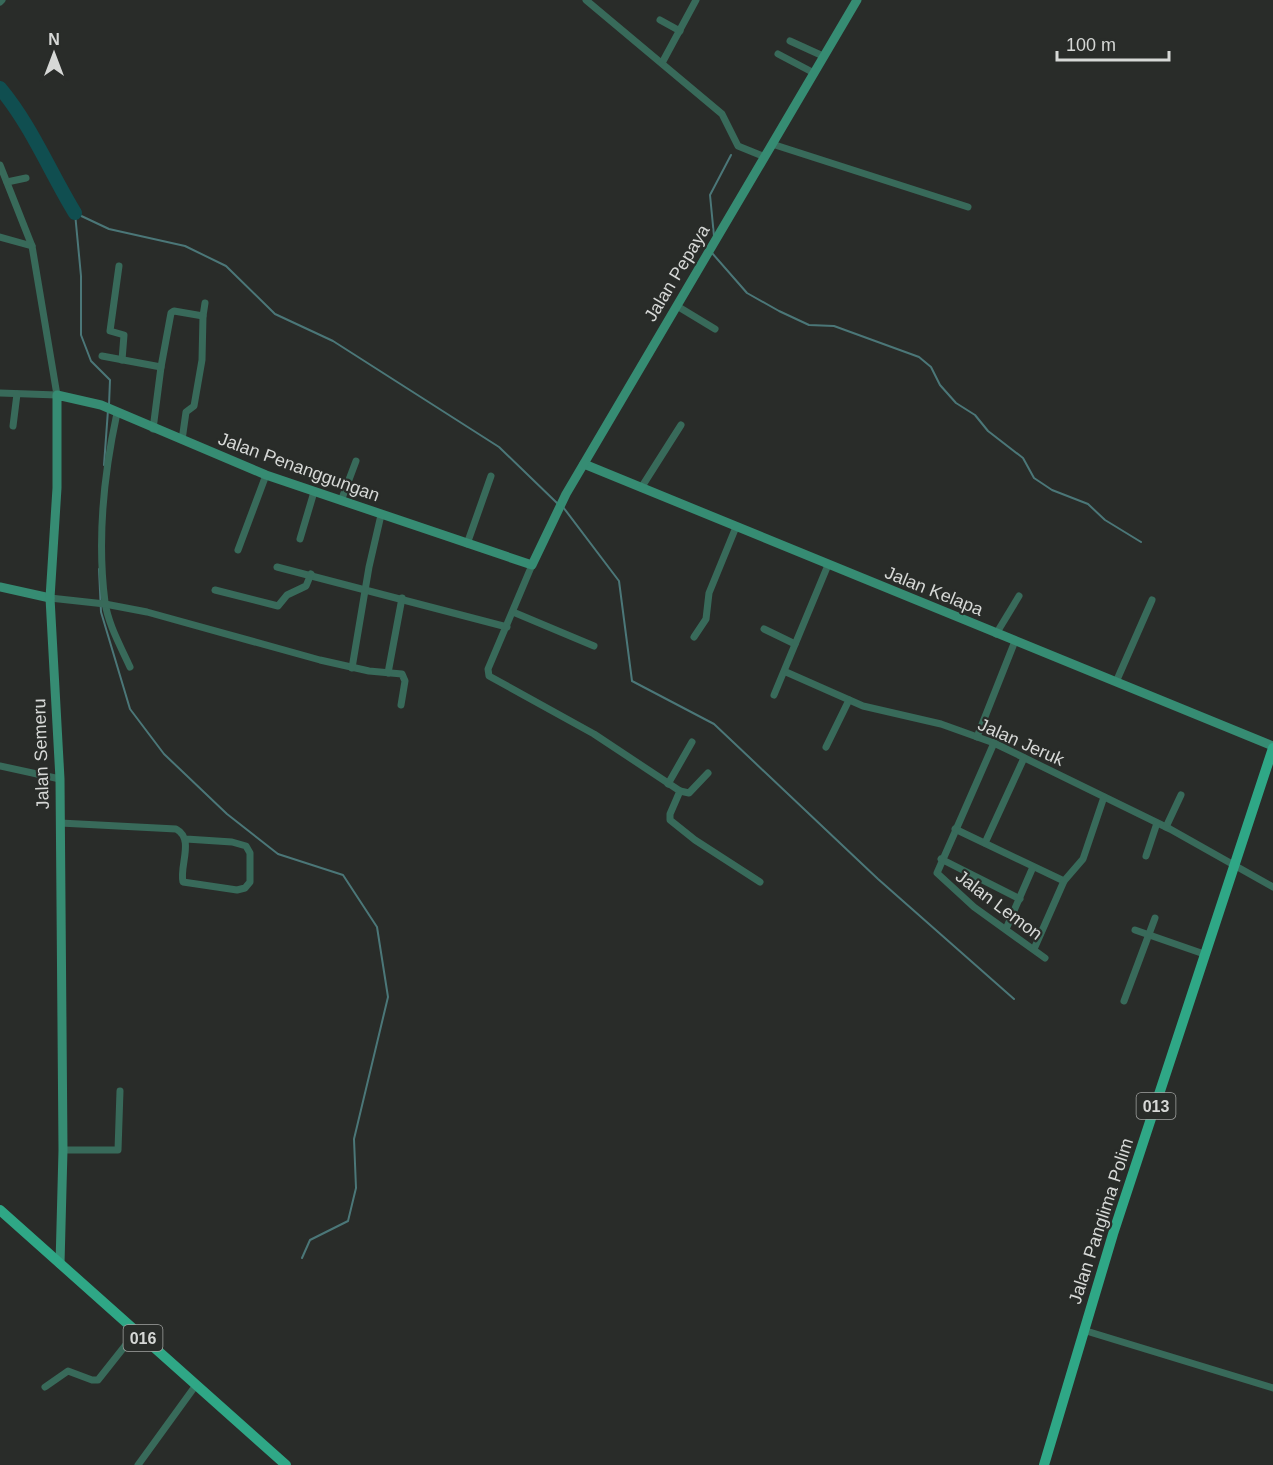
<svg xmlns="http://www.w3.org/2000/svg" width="1273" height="1465" font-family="Arial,sans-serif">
	<rect width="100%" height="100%" fill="#292c29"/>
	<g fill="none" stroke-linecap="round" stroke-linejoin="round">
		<g stroke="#4b7778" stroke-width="2">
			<path d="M75,213L109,229L185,246L226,266L275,314L333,341L499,447L558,504"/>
			<path d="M75,213L81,276V335L91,361L110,380L109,405"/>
			<path d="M714,236L710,195L731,155"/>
			<path d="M712,253L747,293L779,311L809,325L834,326L919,357L931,367L940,385L956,403L975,415L988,431L1023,458L1034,478L1052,490L1088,504L1105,520L1141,542"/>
			<path d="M104,465L108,410"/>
			<path d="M563,507L619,581L632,681L714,724L878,879L1014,999"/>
			<path d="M99,569L101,612L130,709L164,754L227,814L278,854L343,875L377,927L388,997L354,1139L356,1188L348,1221L310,1240L302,1258"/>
		</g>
		<path stroke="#104e50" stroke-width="14" d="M0,88C31,125 50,172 75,213"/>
		<g stroke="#386a5a" stroke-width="7">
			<path d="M586,0L722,114L738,146L765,157"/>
			<path d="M0,2L2,0"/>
			<path d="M660,20L680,31"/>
			<path d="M790,41L823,56"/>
			<path d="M778,54L814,73"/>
			<path d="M662,63L696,0"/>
			<path d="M772,144L968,207"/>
			<path d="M0,165L32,246L57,395L0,393"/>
			<path d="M7,182L26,178"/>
			<path d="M0,237L32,246"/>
			<path d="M119,266L110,331L124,335L122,360"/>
			<path d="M677,306L715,329"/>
			<path d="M102,356L161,367L153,429"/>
			<path d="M161,367L171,313L174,311L203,316L205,303"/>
			<path d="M117,413C104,473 97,540 105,602C108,624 121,647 130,667"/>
			<path d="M13,426L17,394"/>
			<path d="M182,440L186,412L194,406L202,360L203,316"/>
			<path d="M641,488L681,425"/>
			<path d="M341,501L356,461"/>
			<path d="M300,539L314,492"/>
			<path d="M467,544L491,476"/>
			<path d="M238,550L266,475"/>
			<path d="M532,565L488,669L489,676L594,734L680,791L670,814V820L695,840L760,882"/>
			<path d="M277,567L507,627"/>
			<path d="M215,590L278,606L287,595L306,586L311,574"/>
			<path d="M50,598L105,604L147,612L320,660L369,671L402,674L405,681L401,705"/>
			<path d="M513,612L594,646"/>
			<path d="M764,629L795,644"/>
			<path d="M996,634L1019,596"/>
			<path d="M694,637L706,619L709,593L736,527"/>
			<path d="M352,668L369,567L381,515"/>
			<path d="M786,672L863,706L941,724L994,743L1170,829L1273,887"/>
			<path d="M388,673L402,598"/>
			<path d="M1116,682L1152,600"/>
			<path d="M774,695L828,565"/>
			<path d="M977,737L1015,641"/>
			<path d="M994,743L937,873L974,907L1045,958"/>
			<path d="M826,747L849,700"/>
			<path d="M0,766L60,779"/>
			<path d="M668,784L692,742"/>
			<path d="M680,791L689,793L708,773"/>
			<path d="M60,823L176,829C195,839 179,866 183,882L237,890L245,888L250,882V853L246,846L232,842L186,839"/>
			<path d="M1166,827L1181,795"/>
			<path d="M955,829L1064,881L1083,859L1104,797"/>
			<path d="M985,843L1024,758"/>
			<path d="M1146,856L1157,823"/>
			<path d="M941,859L1020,899"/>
			<path d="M1006,929L1033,867"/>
			<path d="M1135,930L1204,954"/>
			<path d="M1034,949L1064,881"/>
			<path d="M1124,1001L1155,918"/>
			<path d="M63,1150H118L120,1091"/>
			<path d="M1083,1330L1273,1388"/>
			<path d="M45,1387L68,1371L92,1380H98L136,1332"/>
			<path d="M138,1465L196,1385"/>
		</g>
		<g stroke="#368c73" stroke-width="9">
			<path d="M584,464L1273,746"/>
			<path d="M0,587L50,598"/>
			<path d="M60,1264L63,1150L60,779L50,598L57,488V395L101,405L266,475L532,565L566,494L857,0"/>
		</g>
		<g stroke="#2fa786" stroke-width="10">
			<path d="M0,1210L286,1465"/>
			<path d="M1044,1465L1113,1234L1273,748"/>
		</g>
	</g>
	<g text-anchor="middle" stroke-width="4.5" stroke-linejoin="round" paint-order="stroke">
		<g fill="#292c29" stroke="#a2a4a2" stroke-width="1.5">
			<rect x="1136.5" y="1093" width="39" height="26" rx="4.5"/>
			<rect x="123.5" y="1325" width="39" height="26" rx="4.5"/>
		</g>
		<g font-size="16" font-weight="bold" fill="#d6d8d6">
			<text x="1156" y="1112">013</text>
			<text x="143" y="1344">016</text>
		</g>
		<g font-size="18" fill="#d6d8d6" stroke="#292c29">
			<text transform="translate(677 273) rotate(-59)" y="6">Jalan Pepaya</text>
			<text transform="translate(299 467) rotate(20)" y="6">Jalan Penanggungan</text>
			<text transform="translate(934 591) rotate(22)" y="6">Jalan Kelapa</text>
			<text transform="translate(1021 742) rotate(24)" y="6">Jalan Jeruk</text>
			<text transform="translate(41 754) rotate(-92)" y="6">Jalan Semeru</text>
			<text transform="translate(999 905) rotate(37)" y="6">Jalan Lemon</text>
			<text transform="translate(1101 1221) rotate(-72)" y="6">Jalan Panglima Polim</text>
		</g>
	</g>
	<g transform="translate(54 54)" stroke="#292c29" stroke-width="4.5" paint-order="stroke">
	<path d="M0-4.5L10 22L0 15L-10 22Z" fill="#d6d8d6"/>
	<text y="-9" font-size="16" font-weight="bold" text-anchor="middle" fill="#d6d8d6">N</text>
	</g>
	<path d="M1057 51v9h112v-9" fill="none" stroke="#d6d8d6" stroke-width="3"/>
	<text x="1066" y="51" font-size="18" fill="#d6d8d6" stroke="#292c29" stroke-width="4.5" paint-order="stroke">100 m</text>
</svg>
